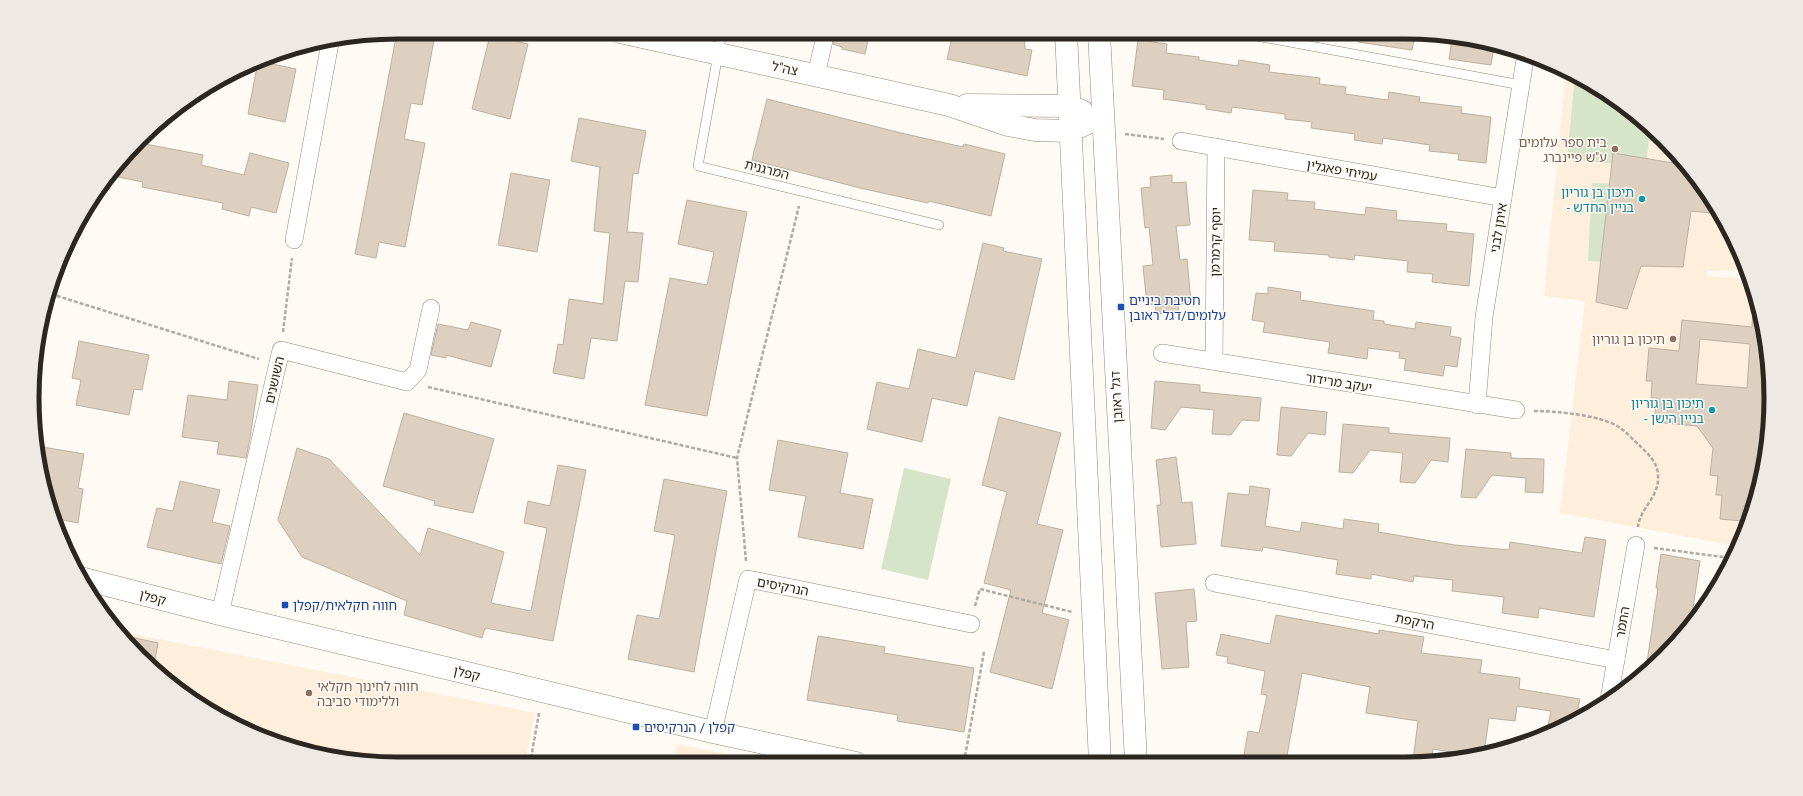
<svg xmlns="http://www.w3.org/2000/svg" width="1803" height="796" font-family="Roboto,'Noto Sans Hebrew',sans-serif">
	<rect width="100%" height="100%" fill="#fffaf3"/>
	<g fill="#feefdd">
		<path d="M1566,71L1588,81L1646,123L1696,175L1733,236L1746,270L1707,271L1706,276L1749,279L1759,303L1770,374L1768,446L1751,516L1737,546L1560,513L1585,301L1544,296Z"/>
		<path d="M123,632L535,713L525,764H398L280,744L215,715L157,673Z"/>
		<path d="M677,744L770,763H673Z"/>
	</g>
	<g fill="#d6e5c9">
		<path d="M1575,75L1588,81L1650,127L1646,167L1567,159Z"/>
		<path d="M1592,183L1631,184L1627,263L1588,261Z"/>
		<path d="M904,468L951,479L928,580L881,569Z"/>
	</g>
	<g fill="#ddd0c0" stroke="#bcb0a0" fill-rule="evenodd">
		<path d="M397,32H422L421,37L434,40L422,105L411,103L404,139L425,143L405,247L379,242L376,258L355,254Z"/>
		<path d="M836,32H870L865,54L842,49V47L833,44Z"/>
		<path d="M969,32H1024L1025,49L1032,50L1027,76L947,59L953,33L965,35Z"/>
		<path d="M1359,32H1405L1415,34L1412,50L1358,42Z"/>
		<path d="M490,35L528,44L510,119L472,109Z"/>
		<path d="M1138,40L1167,44L1166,53L1199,57V60L1238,66L1239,60L1270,65L1269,72L1320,78L1319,84L1346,87L1345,94L1388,100L1389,92L1420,97L1419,102L1462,107L1461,113L1491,117L1486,163L1458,160L1459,154L1429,151L1430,145L1383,138L1382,144L1354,140L1355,134L1311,128L1312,122L1285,119V114L1232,107L1231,113L1206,109V105L1163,99L1164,90L1132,86Z"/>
		<path d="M1452,40L1494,47L1491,65L1449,59Z"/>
		<path d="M258,61L296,69L285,122L248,114Z"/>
		<path d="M767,99L901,133L963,147L964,144L1005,154L991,216L929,201L928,203L860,188L752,160Z"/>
		<path d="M579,118L646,131L638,174L633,173L627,232L643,233L638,282L625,281L617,341L591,338L584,379L553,373L558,344L563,345L569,299L603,304L610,233L594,231L600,167L571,161Z"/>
		<path d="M140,143L203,155L201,165L244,175L250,153L289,163L276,213L251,207L249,216L222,209L223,203L142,187L143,182L113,176Z"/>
		<path d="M1613,153L1685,165L1696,175L1719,214L1691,211L1683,267L1641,266L1627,309L1596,302Z"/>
		<path d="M511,173L550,180L537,252L498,245Z"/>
		<path d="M1172,175V183L1186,182L1190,225L1176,226L1180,260L1187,259L1191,302L1178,304L1179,312L1156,314L1155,304L1147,305L1143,266L1153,265L1149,227L1145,228L1141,188L1151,187L1150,177Z"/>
		<path d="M1253,190L1288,193L1287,200L1315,202L1314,209L1365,215L1366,207L1397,211L1396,220L1447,224L1446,231L1474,234L1469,286L1432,282L1433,274L1407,272L1408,261L1355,255L1354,260L1329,257V255L1274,251L1275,242L1249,240Z"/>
		<path d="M687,200L747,212L707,416L645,405L670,278L707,285L714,252L678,244Z"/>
		<path d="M983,243L1004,248L1003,251L1042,259L1014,380L975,371L967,406L932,398L922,442L867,429L877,382L909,389L918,349L956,358Z"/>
		<path d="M1268,287L1301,292L1300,300L1374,311L1373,320L1384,321V324L1415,329L1416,322L1451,327L1450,336L1461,338L1457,367L1445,365L1443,376L1404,370L1406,359L1399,358L1400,352L1368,348L1367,359L1328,353L1330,342L1263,332L1265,322L1252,320L1256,293L1268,294Z"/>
		<path d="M1753,309H1759L1770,374L1768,446L1754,507L1743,506L1742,521L1720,519L1722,495H1716L1718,476L1710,475L1713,448L1697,426L1654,422L1657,398H1651L1652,381H1646L1649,348L1679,351L1682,320L1752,327ZM1700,339L1750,344L1747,388L1696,384Z"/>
		<path d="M471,322L501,330L491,367L446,355V358L431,355L438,324L468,330Z"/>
		<path d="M79,341L149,355L142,390L134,389L129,415L76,405L81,380L72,378Z"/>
		<path d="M229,381L258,385L250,438L246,458L217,454L219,442L182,437L188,395L227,400Z"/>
		<path d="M1155,381L1200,385V392L1261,398L1259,421L1242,420L1231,435L1212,434L1214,410L1181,407L1165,430L1151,428Z"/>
		<path d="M1281,407L1327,412L1325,435L1308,433L1291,456L1277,455Z"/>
		<path d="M404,413L494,439L473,513L434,505L435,501L383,486Z"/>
		<path d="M999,417L1061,433L1037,524L1063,530L1042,613L1069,620L1052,689L990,672L1011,590L984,583L1007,492L982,485Z"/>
		<path d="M1343,424L1389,428V433L1450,438L1448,462L1431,460L1415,483L1400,482L1403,453L1370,450L1353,473L1339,472Z"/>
		<path d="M778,440L848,453L840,493L873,499L863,549L798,537L806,496L769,490Z"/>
		<path d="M37,446L84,454L78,488L83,489L78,523L58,519L39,469Z"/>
		<path d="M297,448L329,459L420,555L428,528L504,552L491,603L531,611L547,528L524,523L528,501L550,506L558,465L586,470L553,641L485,628L482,638L404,615L407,601L302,557L278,520Z"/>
		<path d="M1466,449L1511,453V458L1544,459L1543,493L1525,492L1526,478L1492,475L1476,498L1461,497Z"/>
		<path d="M1176,457L1182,503L1192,502L1196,544L1161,547L1157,505H1161L1156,460Z"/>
		<path d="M664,479L727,491L694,672L628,659L637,615L659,619L666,585L675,535L654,531Z"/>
		<path d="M180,481L220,490L212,522L230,526L221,564L147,547L157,508L173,511Z"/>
		<path d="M1250,486L1270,489L1265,526L1300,532L1302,522L1343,529L1344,519L1379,524L1378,532L1455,545L1509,550L1510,542L1582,553L1585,537L1606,540L1594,617L1539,608L1538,618L1502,613L1504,597L1452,591L1453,580L1414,576L1413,582L1371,574V579L1336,574L1338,560L1263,547L1262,551L1221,546L1228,493L1249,495Z"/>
		<path d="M1661,554L1700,561L1691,621L1646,669L1658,588H1656Z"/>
		<path d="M1194,589L1197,621L1186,622L1189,667L1162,669L1155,593Z"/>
		<path d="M1276,615L1379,634V630L1424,637L1421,653L1482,660L1480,673L1520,678L1519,689L1580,699L1576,718L1546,735L1551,711L1517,706L1515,721L1489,718L1484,753L1473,756L1433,749L1431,761H1413L1418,721L1366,713L1370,687L1302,673L1286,761H1243L1248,731L1259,733L1267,695L1261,694L1265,671L1227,663L1228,657L1216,655L1221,634L1270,644Z"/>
		<path d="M126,636L158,643L155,659L143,657Z"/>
		<path d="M818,636L885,647L884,653L974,668L964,732L897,721L898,715L807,700Z"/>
	</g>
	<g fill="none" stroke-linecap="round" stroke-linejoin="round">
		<defs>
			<g id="lane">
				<path d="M722,32L698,166L939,225"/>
				<path d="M1235,32L1521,85"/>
			</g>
			<g id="street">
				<path d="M816,75L826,32"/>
				<path d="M1181,141L1503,198"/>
				<path d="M294,240L330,43"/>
				<path d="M1162,353L1516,410"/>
				<path d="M1214,361L1216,147"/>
				<path d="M1477,405L1484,317L1526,53"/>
				<path d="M1214,583L1616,660"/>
				<path d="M220,614L281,350L407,382L418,370L431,308"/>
				<path d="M1609,699L1636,545"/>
				<path d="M713,732L748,579L971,624"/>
			</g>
			<g id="secondary">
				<path d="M620,32L949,105L1008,125L1035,130L1070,131L1102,117"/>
				<path d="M1066,32L1100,762"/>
				<path d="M1099,32L1136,762"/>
				<path d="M967,105L1069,106L1082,111"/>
				<path d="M80,578L220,614L713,732L856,763"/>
			</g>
		</defs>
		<use href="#lane" stroke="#938778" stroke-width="10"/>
		<use href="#street" stroke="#938778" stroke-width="18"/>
		<use href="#secondary" stroke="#938778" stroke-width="23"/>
		<g stroke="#afaaa3" stroke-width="2.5" stroke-dasharray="4 2" stroke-linecap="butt">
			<path d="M1125,134L1164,139"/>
			<path d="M51,294L259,359"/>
			<path d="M283,332L292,258"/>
			<path d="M428,387L737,458"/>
			<path d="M1534,411C1556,411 1599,415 1617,426C1626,431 1633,440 1640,446C1648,454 1657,462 1658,474C1660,498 1640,507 1638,527"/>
			<path d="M1654,548L1731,558"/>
			<path d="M746,561L737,458L799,206"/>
			<path d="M975,606L980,589L1072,612"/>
			<path d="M964,762L984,652"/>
			<path d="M530,764L539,713"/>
		</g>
		<use href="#lane" stroke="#fff" stroke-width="9"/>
		<use href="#street" stroke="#fff" stroke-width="17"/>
		<use href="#secondary" stroke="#fff" stroke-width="22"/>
	</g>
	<g fill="#8d6e63" stroke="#fffaf3" stroke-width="1.5">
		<circle cx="1615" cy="149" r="4"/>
		<circle cx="1673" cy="339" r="4"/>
		<circle cx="309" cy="693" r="4"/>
	</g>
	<g fill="#0f9aa8" stroke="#fffaf3" stroke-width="1.5">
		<circle cx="1642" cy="199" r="4"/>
		<circle cx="1712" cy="410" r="4"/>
	</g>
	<g fill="#1a4fb4" stroke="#fffaf3" stroke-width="1.5">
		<rect x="1117" y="303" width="8" height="8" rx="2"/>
		<rect x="281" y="601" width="8" height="8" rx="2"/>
		<rect x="632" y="723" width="8" height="8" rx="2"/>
	</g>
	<g text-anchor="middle" stroke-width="3" stroke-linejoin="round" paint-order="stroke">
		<g font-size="13" fill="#2b2620" stroke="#fffaf3">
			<text transform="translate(785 68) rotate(12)" y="5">צה"ל</text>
			<text transform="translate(767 169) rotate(14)" y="5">המרגנית</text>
			<text transform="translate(1342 170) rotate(10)" y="5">עמיחי פאגלין</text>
			<text transform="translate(1498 228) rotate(-81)" y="5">איתן לבני</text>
			<text transform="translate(1215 242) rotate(-89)" y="5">יוסף קרמרמן</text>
			<text transform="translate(274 380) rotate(-77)" y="5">השושנים</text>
			<text transform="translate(1339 382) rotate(9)" y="5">יעקב מרידור</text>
			<text transform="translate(1116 397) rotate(-93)" y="5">דגל ראובן</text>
			<text transform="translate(783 586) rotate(11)" y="5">הנרקיסים</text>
			<text transform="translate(153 597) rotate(14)" y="5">קפלן</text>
			<text transform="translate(1415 621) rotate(11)" y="5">הרקפת</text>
			<text transform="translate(1622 622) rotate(-80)" y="5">התמר</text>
			<text transform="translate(467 673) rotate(13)" y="5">קפלן</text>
		</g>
		<g font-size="13" fill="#785e54" stroke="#fffaf3" text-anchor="end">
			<text x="1607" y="147">בית ספר עלומים<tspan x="1607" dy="15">ע"ש פיינברג</tspan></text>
			<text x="1665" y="344">תיכון בן גוריון</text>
			<text x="317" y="691" text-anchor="start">חווה לחינוך חקלאי<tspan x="317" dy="15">וללימודי סביבה</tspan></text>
		</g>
		<g font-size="13" fill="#0d838f" stroke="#fffaf3" text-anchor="end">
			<text x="1634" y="197">תיכון בן גוריון<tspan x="1634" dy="15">- בניין החדש</tspan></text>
			<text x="1704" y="408">תיכון בן גוריון<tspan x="1704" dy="15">- בניין הישן</tspan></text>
		</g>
		<g font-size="13" fill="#164399" stroke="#fffaf3" text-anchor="start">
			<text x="1129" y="305">חטיבת ביניים<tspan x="1129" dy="15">עלומים/דגל ראובן</tspan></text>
			<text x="293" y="610">חווה חקלאית/קפלן</text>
			<text x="644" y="732">קפלן / הנרקיסים</text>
		</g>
	</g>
	<path d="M0 0H1803V796H0ZM398 39H1405A359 359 0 0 1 1764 398V398A359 359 0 0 1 1405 757H398A359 359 0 0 1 39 398V398A359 359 0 0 1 398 39Z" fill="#eee9e2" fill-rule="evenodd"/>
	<path fill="none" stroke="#2b2620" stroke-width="5" d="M398 39H1405A359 359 0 0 1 1764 398V398A359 359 0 0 1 1405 757H398A359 359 0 0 1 39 398V398A359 359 0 0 1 398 39Z"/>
</svg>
